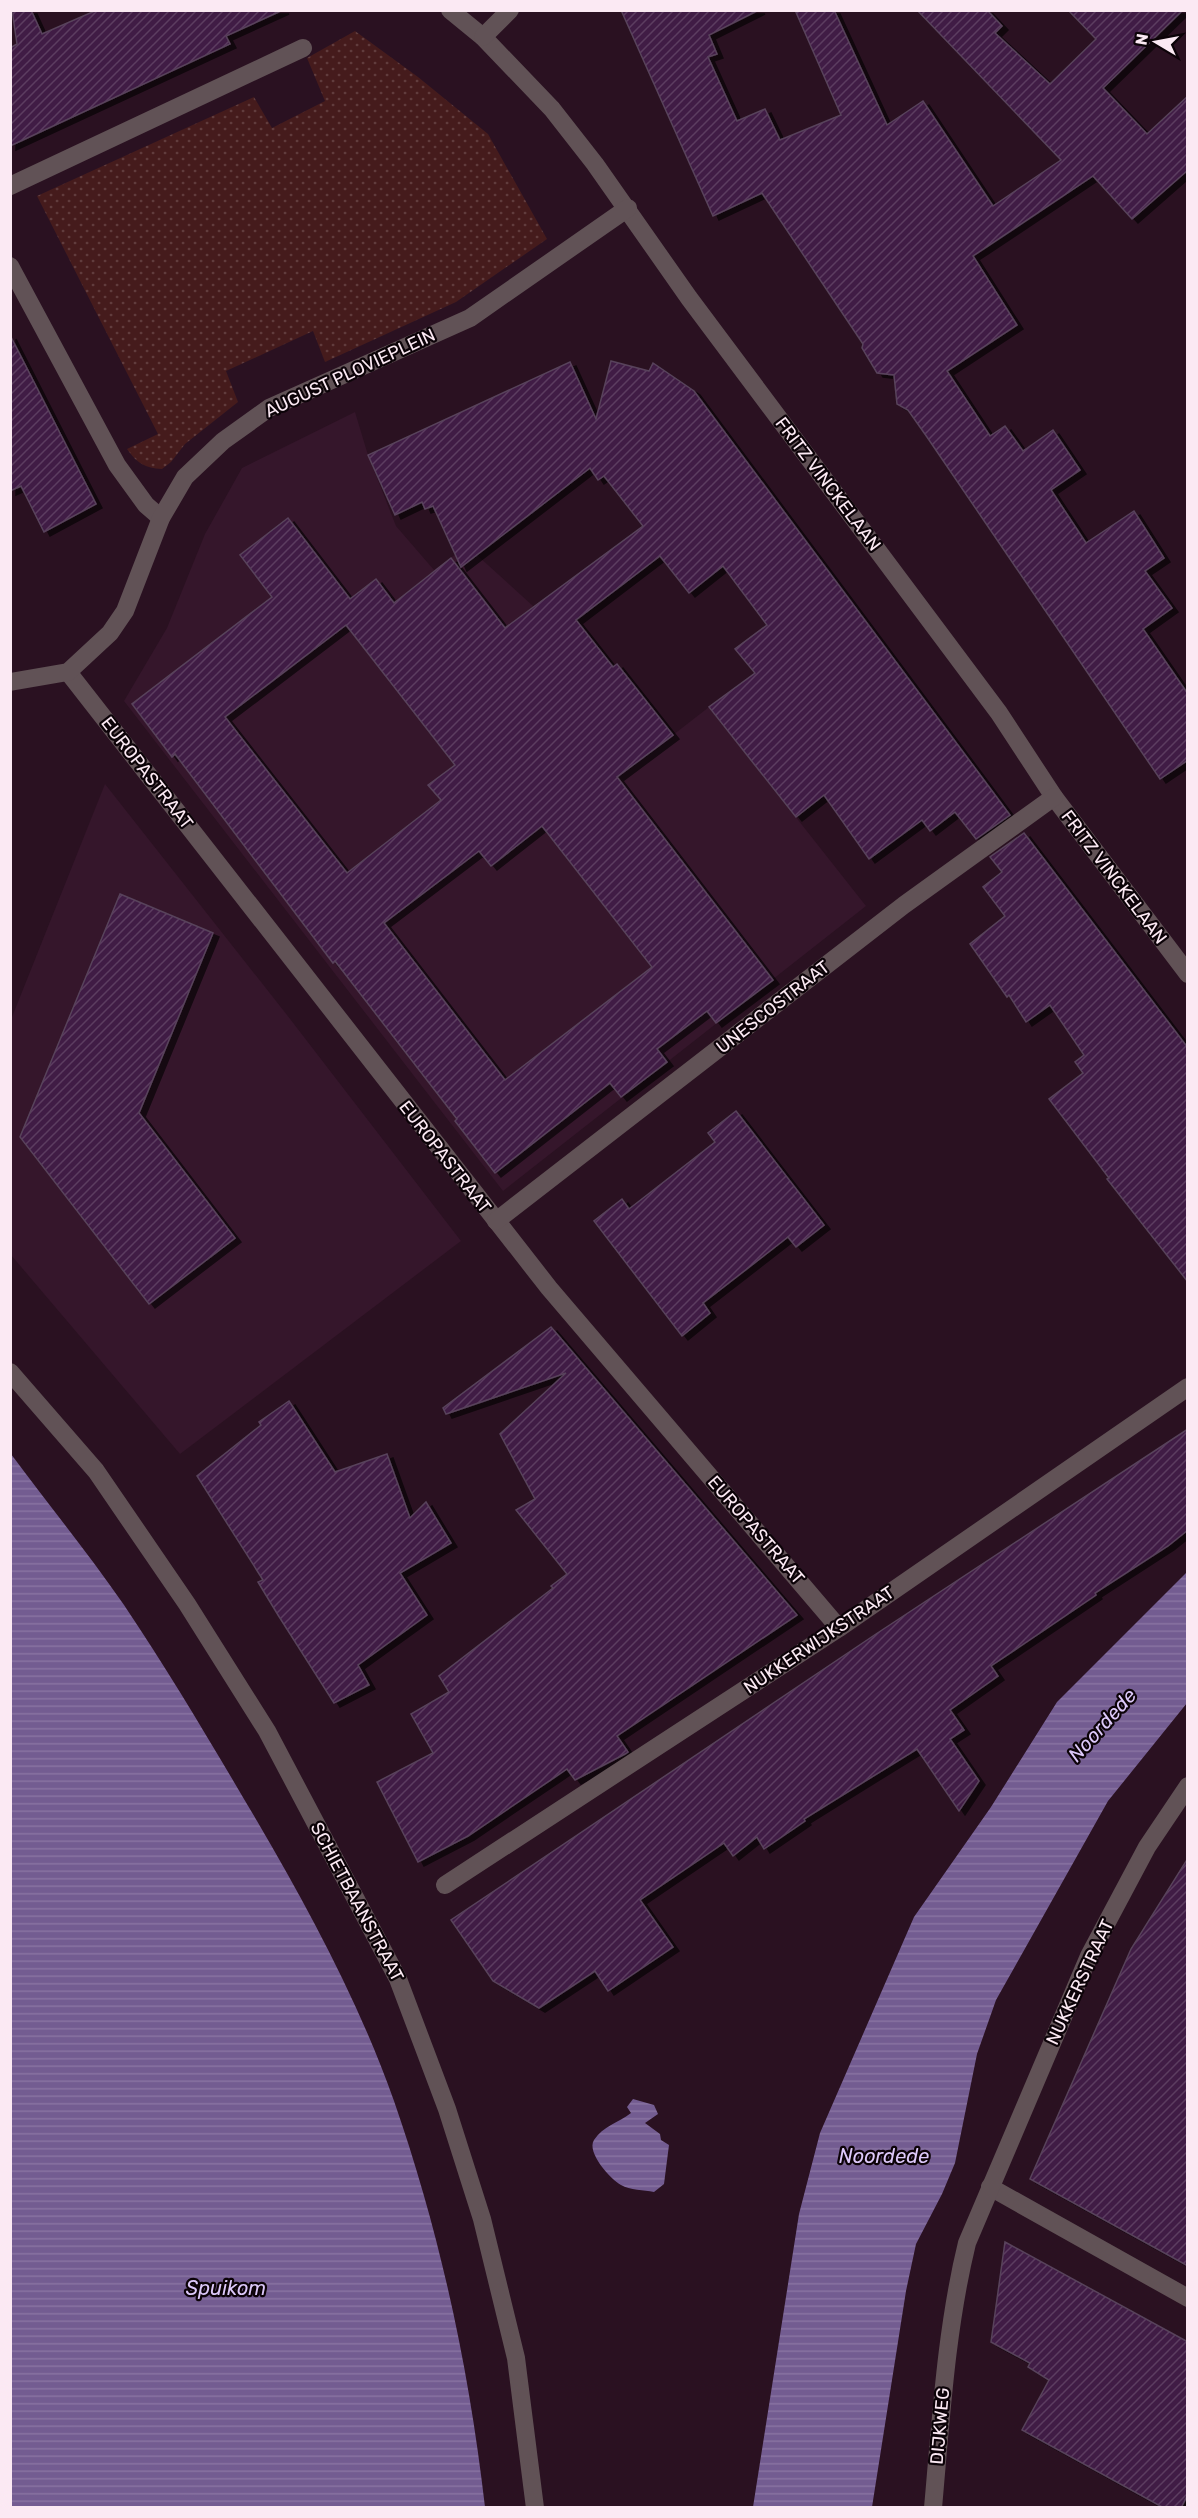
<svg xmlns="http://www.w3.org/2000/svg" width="1198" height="2518" font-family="Rubik,sans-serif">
	<defs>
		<pattern id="park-dots" width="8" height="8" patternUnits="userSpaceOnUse" patternTransform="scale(1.5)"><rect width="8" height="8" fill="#451b1c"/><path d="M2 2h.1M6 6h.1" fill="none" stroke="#613c3d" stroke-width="1.8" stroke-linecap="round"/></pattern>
		<pattern id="water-rules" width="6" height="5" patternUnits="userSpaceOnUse" patternTransform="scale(1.5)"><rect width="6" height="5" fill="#735c91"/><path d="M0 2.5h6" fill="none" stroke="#8873a1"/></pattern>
		<pattern id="building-hatch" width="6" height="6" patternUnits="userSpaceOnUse" patternTransform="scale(1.5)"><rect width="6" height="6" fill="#401b45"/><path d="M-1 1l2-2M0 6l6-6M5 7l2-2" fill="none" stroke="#5c3c60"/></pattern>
		<filter id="shadow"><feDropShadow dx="6" dy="4" stdDeviation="0" flood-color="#0009"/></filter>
	</defs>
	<rect width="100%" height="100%" fill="#2a1121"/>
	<g fill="#35162b">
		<path d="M355,412L368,455L396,526L434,570L467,546L544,616L597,679L617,664L673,735L709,707L866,906L503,1191L124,701L167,628L205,534L242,468Z"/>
		<path d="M105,784L287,1015L461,1241L180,1454L11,1255L10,1022Z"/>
	</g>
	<path fill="url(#park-dots)" d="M355,31L418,77L488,134L547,239L456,302L325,362L313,331L226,371L238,402L185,444L171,462L162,469C145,468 137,463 127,449L158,434L37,196L254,97L272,128L325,101L307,58Z"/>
	<g fill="url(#water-rules)">
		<path d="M11,1454C48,1504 88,1553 124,1605C171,1675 214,1748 257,1821C309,1910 359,2002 394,2101C440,2233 469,2368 485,2507H11Z"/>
		<path d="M1187,1572V1703L1108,1801L996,2000L977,2054L955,2163L942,2194L916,2244L906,2291L872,2507H753L799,2214L820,2133L914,1917L991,1807L1057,1702Z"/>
		<path d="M633,2099L654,2105L658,2114L645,2123L660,2134L661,2140L669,2145L664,2184L654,2192C644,2190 630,2190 621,2185C611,2180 586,2152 594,2140C603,2126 618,2123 631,2113L627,2107Z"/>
	</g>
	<g fill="url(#building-hatch)" stroke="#58435b" stroke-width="1.5" fill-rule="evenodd" filter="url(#shadow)">
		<path d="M12,10H31L42,34L97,10H283L226,36L230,44L10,146V48L17,44Z"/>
		<path d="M621,10H759L709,35L717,54L708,57L737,121L765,109L780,140L841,115L795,10H834L887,125L923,101L993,206L1061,160L917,10H987L1002,26L995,33L1050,84L1096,39L1068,10H1183L1103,88L1147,134L1188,96V170L1132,219L1093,176L973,256L1017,325L947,371L990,436L1005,426L1023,451L1053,430L1080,470L1051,490L1086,543L1134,511L1164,558L1145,571L1172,608L1143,629L1188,694V760L1160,779L927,437L908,410L897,404L894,375L877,373L862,348L863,344L762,193L713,216Z"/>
		<path d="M10,335L96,504L44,532L21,486L10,491Z"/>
		<path d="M611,361L649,371L653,363L694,391L1010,815L976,839L955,812L930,831L922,820L869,859L824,795L796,817L709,707L755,673L735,649L767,625L723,566L689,593L660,556L576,620L613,667L617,664L673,735L617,777L773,980L716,1023L707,1011L657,1049L667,1062L621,1097L610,1083L495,1173L455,1121L457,1119L335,961L333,963L175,754L172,757L132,704L272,597L240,555L288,518L350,599L376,579L394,603L451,558L505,628L643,526L604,476L598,480L590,468L461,567L433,506L425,509L422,502L395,515L368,455L570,362L596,419ZM346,625L455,765L428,785L441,800L347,873L225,717ZM542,826L652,967L505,1080L384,923L479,851L491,866Z"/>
		<path d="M1024,833L1188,1048V1282L1107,1179L1109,1178L1049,1099L1083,1073L1075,1062L1084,1055L1050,1005L1026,1022L1009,995L1007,997L970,944L1005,916L983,887L1002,872L990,857Z"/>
		<path d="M120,894L213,933L139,1113L235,1238L149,1304L20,1137Z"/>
		<path d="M736,1111L824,1225L796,1247L788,1237L703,1303L710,1313L682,1336L594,1221L622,1199L629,1209L715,1142L708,1133Z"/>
		<path d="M551,1327L797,1615L617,1736L628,1752L625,1754L575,1780L567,1769L468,1836L418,1862L377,1782L433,1753L411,1714L449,1692L439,1676L553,1588L551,1586L567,1574L516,1510L535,1499L500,1434L566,1373L446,1414L443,1408Z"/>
		<path d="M289,1401L335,1472L387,1454L410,1518L426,1502L451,1543L400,1573L427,1615L358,1665L369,1685L334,1703L278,1615L258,1582L263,1580L197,1476L261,1425L259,1422Z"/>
		<path d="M1188,1429V1530L1168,1546L1095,1593L1096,1595L991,1666L998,1676L950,1710L964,1730L950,1739L979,1781L959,1811L917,1749L804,1819L805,1821L764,1849L757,1837L733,1856L724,1843L640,1900L673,1947L608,1991L595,1971L539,2008L493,1981L451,1920L876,1634Z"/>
		<path d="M1188,1858V2266L1030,2179L1131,1949Z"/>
		<path d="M1005,2242L1188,2342L1187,2496L1181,2508H1164L1022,2430L1049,2380L1028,2367L1030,2363L991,2342Z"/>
	</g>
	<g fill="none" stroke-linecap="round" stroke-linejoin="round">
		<g stroke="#615256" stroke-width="18">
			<path d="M450,10L483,37L552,109L595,164L689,298L999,713L1054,797L1188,974"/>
			<path d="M483,37L510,10"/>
			<path d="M10,186L303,48"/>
			<path d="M10,266L117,465L146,505L161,518"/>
			<path d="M68,672L549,1288L839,1628"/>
			<path d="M10,682L68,672L110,633L125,611L161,518L185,477L223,441L269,408L470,318L628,208"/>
			<path d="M496,1221L904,905L1054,797"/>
			<path d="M10,1372L96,1471L187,1604L267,1731L398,1979L447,2109L482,2219L516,2358L535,2508"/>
			<path d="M445,1885L839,1628L1188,1387"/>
			<path d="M990,2187L1188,2298"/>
			<path d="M933,2508C941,2419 946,2329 967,2243L1089,1956L1147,1847L1188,1786"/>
		</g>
	</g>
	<g text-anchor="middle" stroke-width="4.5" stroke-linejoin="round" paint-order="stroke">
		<g font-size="18" fill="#fbe9f3" stroke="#0c0308">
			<text transform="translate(350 373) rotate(-25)" y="6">AUGUST PLOVIEPLEIN</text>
			<text transform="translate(828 484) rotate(53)" y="6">FRITZ VINCKELAAN</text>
			<text transform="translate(147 773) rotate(52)" y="6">EUROPASTRAAT</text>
			<text transform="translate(1114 877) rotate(53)" y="6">FRITZ VINCKELAAN</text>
			<text transform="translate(773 1007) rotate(-38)" y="6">UNESCOSTRAAT</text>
			<text transform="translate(445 1157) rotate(52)" y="6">EUROPASTRAAT</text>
			<text transform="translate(756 1530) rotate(49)" y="6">EUROPASTRAAT</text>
			<text transform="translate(819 1640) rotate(-34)" y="6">NUKKERWIJKSTRAAT</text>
			<text transform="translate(357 1902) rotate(62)" y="6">SCHIETBAANSTRAAT</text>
			<text transform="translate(1080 1982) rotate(-65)" y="6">NUKKERSTRAAT</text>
			<text transform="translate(940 2426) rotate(-85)" y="6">DIJKWEG</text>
		</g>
		<g font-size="20" font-style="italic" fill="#ddc9fa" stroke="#0c0308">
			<text transform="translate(1102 1725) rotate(-48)" y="7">Noordede</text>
			<text x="884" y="2163">Noordede</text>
			<text x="226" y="2295">Spuikom</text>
		</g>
	</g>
	<rect width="1198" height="2518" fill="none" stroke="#fbe9f3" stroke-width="24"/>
	<g transform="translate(1156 42) rotate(280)" stroke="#0c0308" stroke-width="4.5" paint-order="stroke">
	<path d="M0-4.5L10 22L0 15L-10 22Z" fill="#fbe9f3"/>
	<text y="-9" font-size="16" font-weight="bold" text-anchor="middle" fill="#fbe9f3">N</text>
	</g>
</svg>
